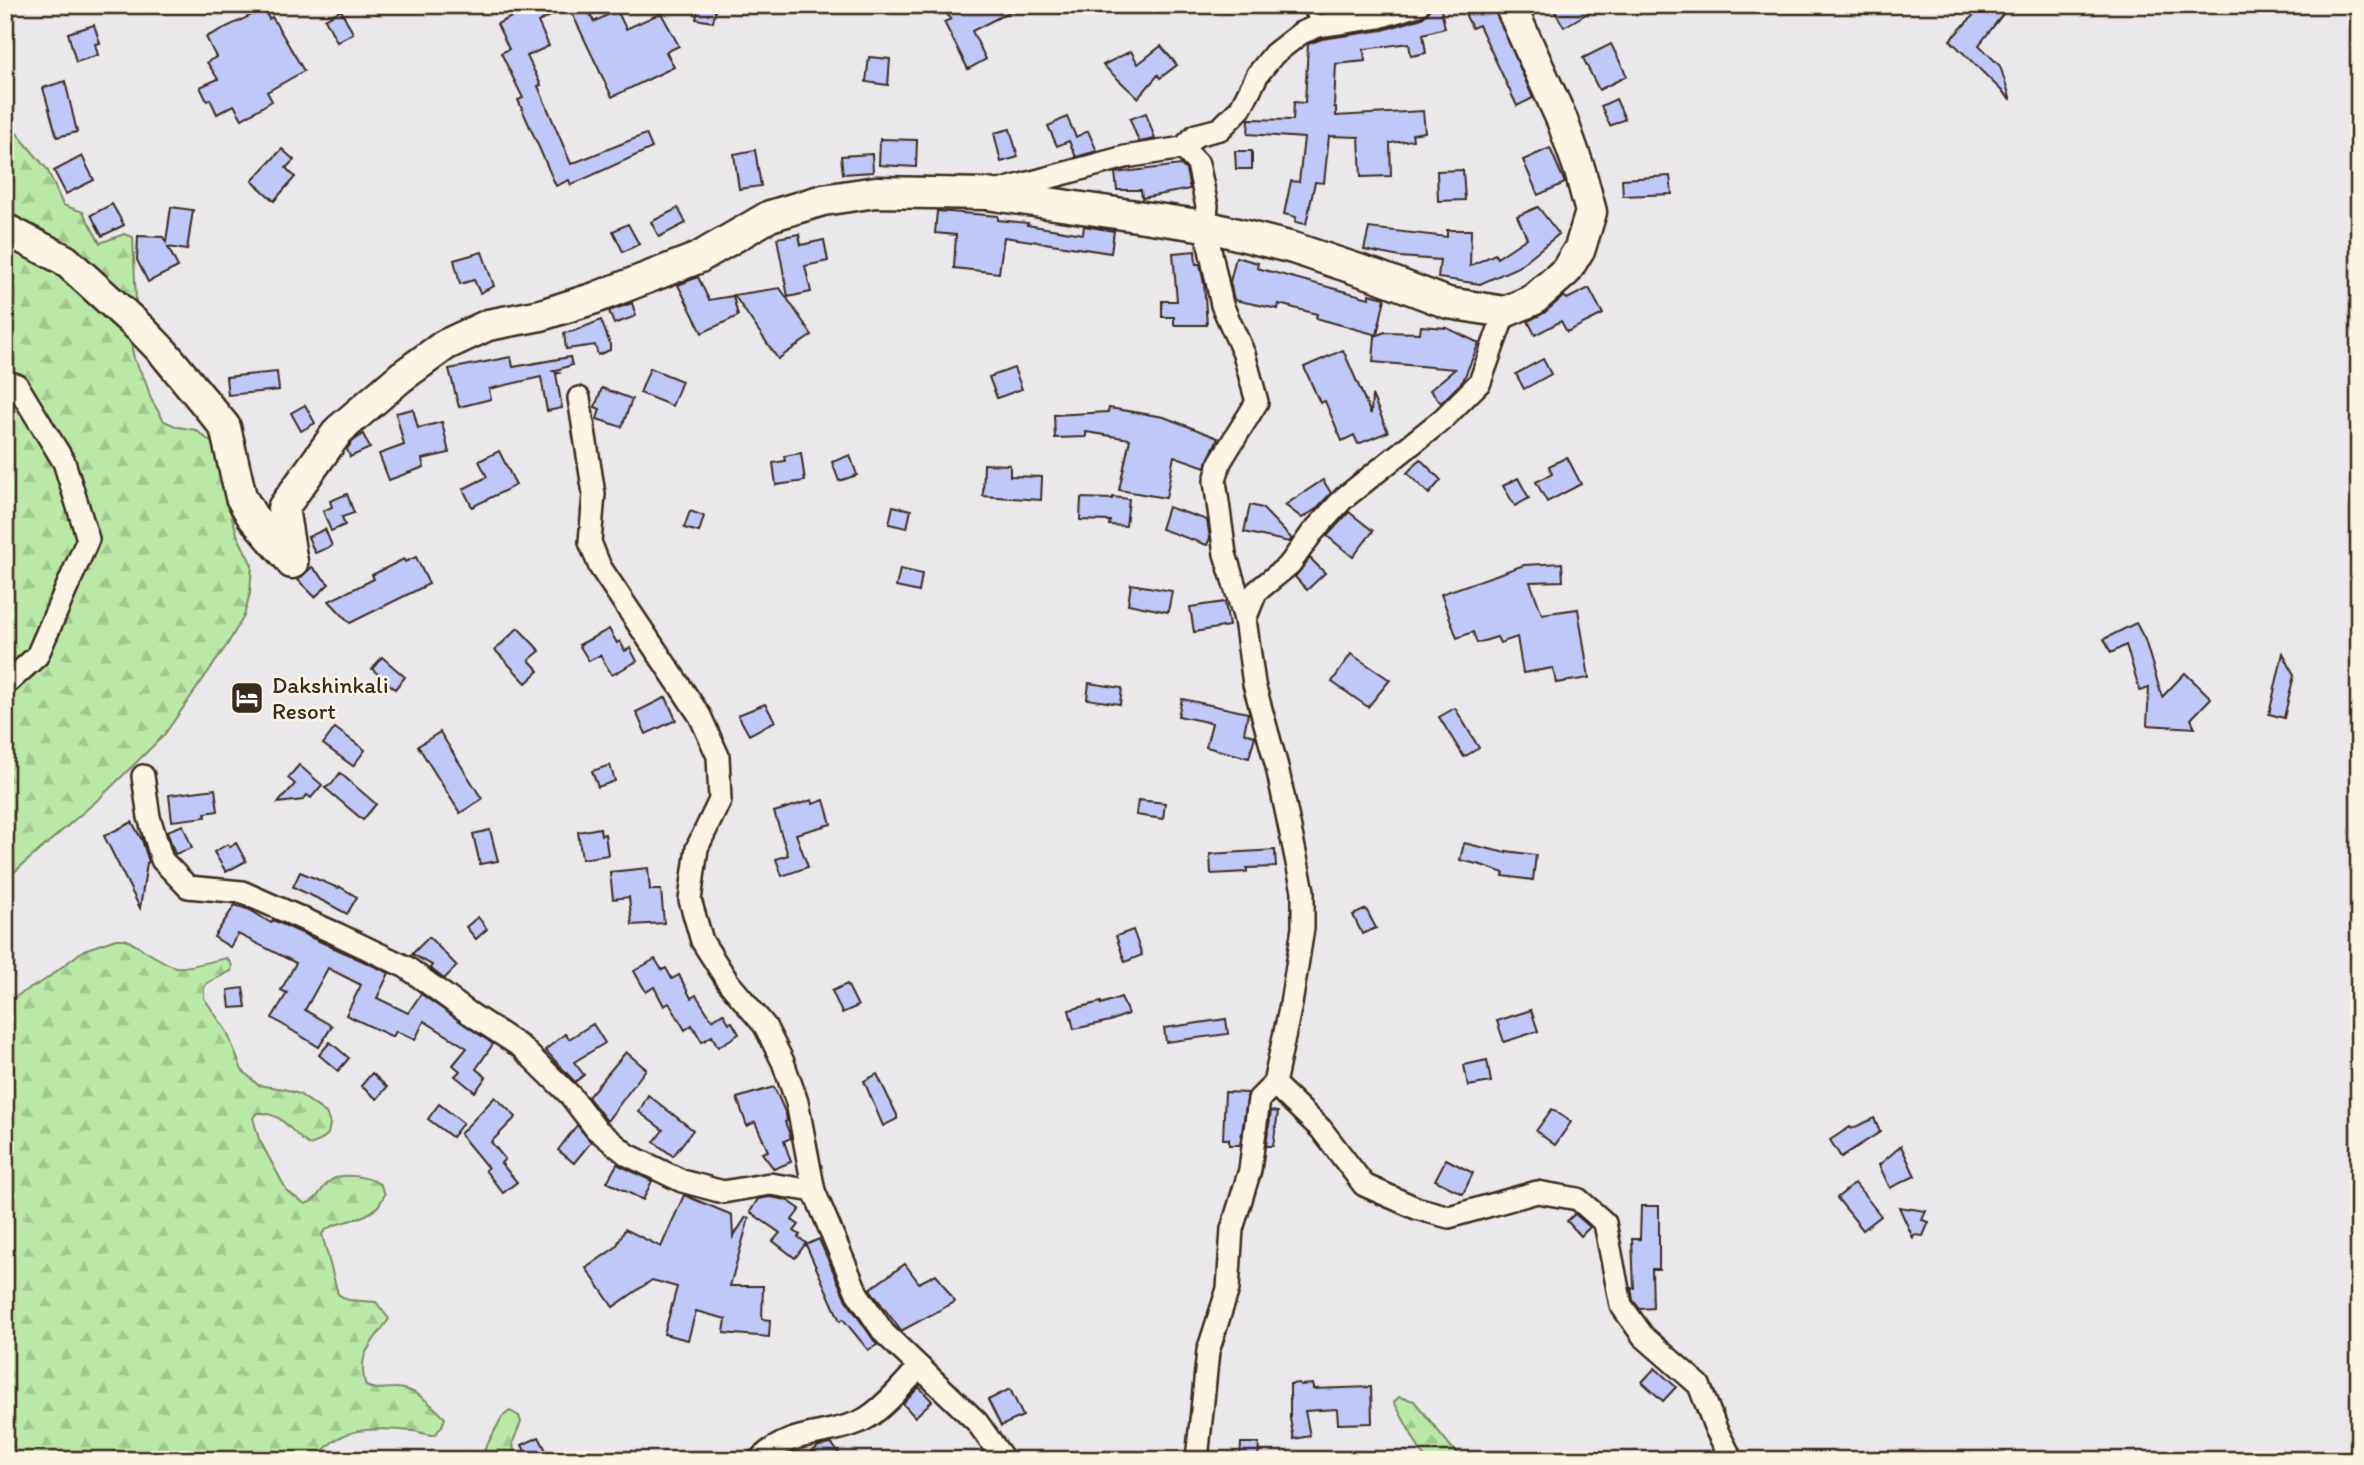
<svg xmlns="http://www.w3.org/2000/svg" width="2364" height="1465" font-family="Itim,sans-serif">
	<defs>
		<pattern id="forest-firs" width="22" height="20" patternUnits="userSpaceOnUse" patternTransform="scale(1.75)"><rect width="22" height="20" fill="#bae8a7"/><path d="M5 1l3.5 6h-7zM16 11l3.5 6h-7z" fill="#a1c78f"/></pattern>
	</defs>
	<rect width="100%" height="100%" fill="#eae8eb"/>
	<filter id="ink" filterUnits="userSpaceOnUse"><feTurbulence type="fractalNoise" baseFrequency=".0143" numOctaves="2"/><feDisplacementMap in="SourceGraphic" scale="14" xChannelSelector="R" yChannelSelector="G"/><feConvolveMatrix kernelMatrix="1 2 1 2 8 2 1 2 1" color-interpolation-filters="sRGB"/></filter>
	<g filter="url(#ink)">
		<g fill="url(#forest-firs)" stroke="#7a8962" stroke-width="2">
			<path d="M5,123L14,130L47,169L63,205L83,212L100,243L124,234L133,237L136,302L131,316L133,331L131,342L134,359L145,380L151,399L164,421L178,427L196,430L212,443L223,469L228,504L238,537L252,565L250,593L244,616L227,645L164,735L101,797L5,880Z"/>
			<path d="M116,939H125C138,946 164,964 176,967C186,969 215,960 227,958L232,966L231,971L207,983L204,988V998L227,1032L242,1070L258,1085L284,1089L299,1094L326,1113L330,1124L328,1134L320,1141L310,1145C290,1134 285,1112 257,1113L253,1118L259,1139L287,1191L305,1204C319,1200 320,1189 330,1181C342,1171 369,1177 380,1184L385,1194C383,1198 380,1205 376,1208C363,1222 329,1221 322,1234L338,1294L348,1300L376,1302L389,1319C371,1345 356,1354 366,1386C376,1391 382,1388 393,1388C416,1387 429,1403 445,1418L442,1426L435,1435C427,1435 421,1432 413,1431C378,1428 337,1424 317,1460H5V1006L13,998L45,980L84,950Z"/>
			<path d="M1399,1397L1414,1401L1452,1448L1469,1460H1428L1422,1454L1394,1402Z"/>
			<path d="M510,1411L519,1416L521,1422L513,1442L515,1460H479L502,1417Z"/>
		</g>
		<g fill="#c0c8fa" stroke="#3b2a1e" stroke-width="2">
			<path d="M514,5H586L594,22L617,10L626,29L661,13L679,46L666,52L674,67L612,97L569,7L538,22L549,46L527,56L541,85L538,86L571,164L646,134L652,148L571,185L569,180L556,186L518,100L523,98L501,53L509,49L497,24L518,14Z"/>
			<path d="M699,5L716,8L713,22L696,19Z"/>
			<path d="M939,5H1023L972,31L986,59L968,69L944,22L951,19Z"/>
			<path d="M1431,5H1440L1445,28L1423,34L1426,53L1411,56L1409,43L1364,49L1365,61L1336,64L1334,107H1336V116L1423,111L1425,132L1412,134L1413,140L1390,143L1391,176L1361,177L1359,137L1329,136L1324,183L1315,182L1306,224L1295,222L1296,217L1284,214L1291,181L1299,182L1304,138L1248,134L1249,119L1293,120L1294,102L1305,103L1308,44L1322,39L1383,30L1422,18L1428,13Z"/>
			<path d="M1484,5H1493L1533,98L1517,106L1479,25L1472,28L1465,14Z"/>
			<path d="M1551,5H1601L1564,27Z"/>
			<path d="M1983,5H2010L1979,45L2000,66L2011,100L1950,40Z"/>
			<path d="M264,9L269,19L272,17L304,71L267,92L272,101L242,119L234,105L217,114L210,99L207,101L200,87L218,79L207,62L216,57L206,37Z"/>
			<path d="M341,10L353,33L337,42L325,19Z"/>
			<path d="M94,25L100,43L95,44L98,55L76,62L68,33Z"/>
			<path d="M1611,44L1627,76L1599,90L1583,58Z"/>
			<path d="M1161,46L1177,65L1160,78L1158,75L1138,98L1103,65L1131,51L1138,64Z"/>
			<path d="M869,57L890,59L888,85L866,82Z"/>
			<path d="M65,81L77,132L57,137L43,88Z"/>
			<path d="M1616,99L1625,119L1610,126L1601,106Z"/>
			<path d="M1146,113L1155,139L1139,142L1130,119Z"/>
			<path d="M1067,117L1076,137L1088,131L1097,151L1076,157L1069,141L1057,146L1048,126Z"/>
			<path d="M1010,129L1018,157L1001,162L994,133Z"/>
			<path d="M880,139L917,140L916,167L879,165Z"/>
			<path d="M1550,148L1565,183L1538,195L1523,160Z"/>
			<path d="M282,149L294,160L286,168L295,177L274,201L252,181Z"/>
			<path d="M755,150L761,186L739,189L734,154Z"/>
			<path d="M1235,151H1252V169H1236Z"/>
			<path d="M872,154L873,172L843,174L841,156Z"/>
			<path d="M82,156L94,180L66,194L54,171Z"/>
			<path d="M1181,165L1186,170L1190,189L1142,198L1141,190H1117L1115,173Z"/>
			<path d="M1463,170L1465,200L1438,201L1437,171Z"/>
			<path d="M1670,176L1672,194L1623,196L1622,179Z"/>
			<path d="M112,204L124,225L102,236L91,215Z"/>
			<path d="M171,207L193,210L187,250L168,247L178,267L148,282L137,260L138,236L163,237L166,242Z"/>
			<path d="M1538,207L1559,234L1518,267L1480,284L1438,278L1440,260L1400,257L1364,250L1369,228L1447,237V230H1471L1470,266L1495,254L1497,258L1527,238L1517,216Z"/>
			<path d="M678,208L686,223L659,237L651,222Z"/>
			<path d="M937,211L998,216V220L1028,223L1027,225L1083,234L1084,226L1114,231L1111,253L1004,237L999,273L954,268L956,235L935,233Z"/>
			<path d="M628,224L639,244L623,252L613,231Z"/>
			<path d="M799,234L801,245L824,240L828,261L805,266L811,292L788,297L777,238Z"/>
			<path d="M1195,251L1196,264H1200L1204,284L1207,325H1174V317H1162V301H1177L1173,253Z"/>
			<path d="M482,252L494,286L480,293L474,280L460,284L454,260Z"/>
			<path d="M1236,257L1258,263L1257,268L1369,298V294L1385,298L1377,335L1316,318L1317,314L1279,304L1278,309L1234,300L1230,282Z"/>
			<path d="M698,277L709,300L733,296L738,316L702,333L678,285Z"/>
			<path d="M780,288L812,335L778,359L734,295Z"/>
			<path d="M1589,288L1603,314L1567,332L1561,321L1535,335L1528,321L1544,313L1564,296L1567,299Z"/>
			<path d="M632,303L636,316L614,324L609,311Z"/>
			<path d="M601,320L610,344V350L598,355L595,345L566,349L564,333L574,331Z"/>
			<path d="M1421,326L1447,328L1479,343L1463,381L1441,403L1430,390L1455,369L1373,362L1375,336L1385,332L1420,333Z"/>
			<path d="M1343,350L1371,414L1372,395L1388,432L1358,444L1354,435L1342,441L1325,401L1320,403L1304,367Z"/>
			<path d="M511,357L513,367L570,357L572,365L553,371L559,373L556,374L562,408L547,411L541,377L489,389L491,399L459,407L449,369Z"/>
			<path d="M1543,359L1551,374L1524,389L1516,374Z"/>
			<path d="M650,368L682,381L672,406L640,393Z"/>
			<path d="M1014,368L1022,389L997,398L989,377Z"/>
			<path d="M277,372L279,390L228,395L226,377Z"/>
			<path d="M602,388L632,399L622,427L597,419L600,409L595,407Z"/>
			<path d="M305,405L315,423L301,431L291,413Z"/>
			<path d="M1109,408L1164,417L1218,438L1205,467L1174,456L1166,498L1119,490L1130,439L1086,432V437L1055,438L1054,415L1108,412Z"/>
			<path d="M413,409L418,428L442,422L449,453L422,459L424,467L389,480L379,454L404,445L396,413Z"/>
			<path d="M363,434L370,448L350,457L347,449L352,442Z"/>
			<path d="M499,451L516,485L472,507L463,489L487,477L479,461Z"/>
			<path d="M801,453L805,481L776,485L773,463L785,461L784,456Z"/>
			<path d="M850,455L857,475L839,481L832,462Z"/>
			<path d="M1567,457L1581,484L1547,502L1536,482L1552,474L1549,466Z"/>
			<path d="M1420,459L1441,480L1429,494L1407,473Z"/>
			<path d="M984,464L1010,465V476L1042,477L1041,500L983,496Z"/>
			<path d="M1518,478L1529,498L1515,506L1503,486Z"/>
			<path d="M1323,480L1331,493L1316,509L1302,518L1285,505Z"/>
			<path d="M347,494L354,513L342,517L345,525L331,531L323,511L332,507L330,501Z"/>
			<path d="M1113,497L1129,499L1126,526L1109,525L1110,521L1080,520L1081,498L1112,499Z"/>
			<path d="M1250,505L1262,508L1292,539L1289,542L1244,532Z"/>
			<path d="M893,506L911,510L907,528L889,524Z"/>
			<path d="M1168,507L1207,520L1210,538L1207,545L1161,529Z"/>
			<path d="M690,511L704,516L699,532L684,528Z"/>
			<path d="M1349,512L1373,531L1353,557L1327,536Z"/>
			<path d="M325,529L332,546L315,553L308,537Z"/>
			<path d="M416,557L429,584L350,623L329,601L374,579L372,575L404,559L405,562Z"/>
			<path d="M1310,558L1325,573L1307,590L1295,577Z"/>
			<path d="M1562,563L1563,581L1530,582L1542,614L1578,609L1589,678L1556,683L1553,668L1523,673L1517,637L1500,643L1497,637L1477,643L1473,632L1457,638L1441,594L1524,565Z"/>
			<path d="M312,567L329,584L315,597L298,580Z"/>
			<path d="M900,569L922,574L919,592L896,587Z"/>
			<path d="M1131,584L1172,591L1168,612L1128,604Z"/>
			<path d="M1225,602L1229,626L1194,632L1190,607Z"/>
			<path d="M2136,623L2145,640L2162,697L2185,673L2211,698L2191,719L2195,728L2147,725L2149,688L2140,691L2126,645L2111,653L2104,639Z"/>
			<path d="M518,628L540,651L529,660L539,671L526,683L495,650Z"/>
			<path d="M609,629L617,643L620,641L625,651L630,648L637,661L612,675L600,655L589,661L579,645Z"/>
			<path d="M2283,653L2294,675L2284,718L2269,714Z"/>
			<path d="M1351,654L1390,680L1368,707L1332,682Z"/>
			<path d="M382,657L405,677L395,689L372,669Z"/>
			<path d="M1089,683L1122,688L1120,704L1087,699Z"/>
			<path d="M666,697L676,720L646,734L636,712Z"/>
			<path d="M1182,699L1248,713L1244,733L1255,736L1249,758L1206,747L1212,723L1178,716Z"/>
			<path d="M765,704L775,721L749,735L738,715Z"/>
			<path d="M1455,708L1479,748L1464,757L1439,717Z"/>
			<path d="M335,728L365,750L353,766L323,744Z"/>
			<path d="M440,732L482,799L460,813L418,746Z"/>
			<path d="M299,765L322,785L311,798L307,795L303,800L278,803L295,784L288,778Z"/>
			<path d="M610,765L615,781L598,787L592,771Z"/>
			<path d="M340,773L376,804L363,820L325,788L332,784Z"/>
			<path d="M215,789L218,811L205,813L206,817L172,821L169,795Z"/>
			<path d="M812,800L813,804L824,800L831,824L796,834L808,867L782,876L776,859L788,855L774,812Z"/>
			<path d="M1138,800L1165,803L1163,819L1136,815Z"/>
			<path d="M132,822L142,840L149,862L147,863L140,908L104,836Z"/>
			<path d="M183,825L192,848L175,854L167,831Z"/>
			<path d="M600,828L601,835L605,834L608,855L582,859L578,832Z"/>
			<path d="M490,830L498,861L480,864L473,834Z"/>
			<path d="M236,843L246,861L226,872L214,852L228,844L230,847Z"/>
			<path d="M1464,843L1506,853V851L1536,855L1533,880L1503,876L1504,873L1481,865L1460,860Z"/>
			<path d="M1275,850L1276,867L1247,868V872L1211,874L1210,854Z"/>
			<path d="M648,868L650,890H661L664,923L632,925L629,897L613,899L610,872Z"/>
			<path d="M300,872L338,888L340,887L357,897L347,914L325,902L293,887Z"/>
			<path d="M235,905L250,910L271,923L273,920L389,973L377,998L408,1013L421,994L493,1044L476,1069L486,1077L475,1092L455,1076L460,1071L453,1065L467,1048L424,1021L415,1040L396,1031L393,1037L346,1015L361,985L328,968L305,1010L332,1026L319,1047L272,1018L287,993L281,990L296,963L238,934L230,947L214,937Z"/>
			<path d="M1366,909L1376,928L1362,934L1353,915Z"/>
			<path d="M478,917L487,929L476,939L466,927Z"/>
			<path d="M1133,930L1142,955L1125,962L1116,936Z"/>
			<path d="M429,937L457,966L444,979L430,968L432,965L412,954Z"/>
			<path d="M655,959L662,970L666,968L672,979L679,975L691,998L696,995L712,1020L723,1013L729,1023L732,1022L739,1034L718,1047L712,1036L702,1042L692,1025L685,1030L669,1003L664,1006L654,987L646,992L634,971Z"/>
			<path d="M847,984L858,1006L842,1013L832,991Z"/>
			<path d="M243,988L246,1007L230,1008L228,990Z"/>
			<path d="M1121,997L1128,1014L1110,1021L1074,1029L1069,1010L1101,1002V1004Z"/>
			<path d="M1531,1010L1538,1031L1504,1042L1497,1021Z"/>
			<path d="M1226,1019L1228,1034L1166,1042L1164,1028Z"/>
			<path d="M593,1024L605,1043L574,1062L584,1075L575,1082L545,1050L565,1034L569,1039Z"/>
			<path d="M330,1042L349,1058L338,1071L319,1055Z"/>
			<path d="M626,1052L646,1069L607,1121L588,1097Z"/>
			<path d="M1487,1060L1491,1082L1468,1086L1464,1065Z"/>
			<path d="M372,1073L387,1087L377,1099L361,1086Z"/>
			<path d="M877,1074L897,1115V1119L883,1126L864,1081Z"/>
			<path d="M774,1087L786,1114L787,1121L785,1122L791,1138L784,1141L791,1162L774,1169L762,1153L768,1151L755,1122L747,1126L737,1098Z"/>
			<path d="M1225,1092L1248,1093L1240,1145H1229V1139H1223Z"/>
			<path d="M648,1095L693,1130L673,1156L654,1142L663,1130L639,1112Z"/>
			<path d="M495,1097L516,1117L491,1142L505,1159L501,1163L517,1182L503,1193L485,1170L488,1168L460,1134Z"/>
			<path d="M439,1104L463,1123L452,1137L428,1119Z"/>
			<path d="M1552,1109L1571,1122L1555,1145L1536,1131Z"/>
			<path d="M1271,1111L1278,1112L1273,1146H1266Z"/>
			<path d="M1874,1118L1880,1132L1841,1157L1830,1140L1850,1127L1851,1129Z"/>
			<path d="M577,1125L591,1142L574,1163L558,1150Z"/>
			<path d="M1901,1146L1915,1176L1890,1188L1879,1165Z"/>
			<path d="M1446,1159L1473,1173L1463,1194L1435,1180Z"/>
			<path d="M617,1164L652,1181L643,1200L607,1182Z"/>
			<path d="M1855,1183L1881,1216L1863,1230L1837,1198Z"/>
			<path d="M684,1195L732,1215L733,1237L746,1217L749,1218L730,1286H763L762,1319L770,1320L769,1337L724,1333L726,1319L696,1311L688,1340L664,1334L677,1287L652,1280L613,1307L586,1268L616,1247L625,1229L661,1247Z"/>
			<path d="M770,1197L787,1200L800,1209L792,1220L799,1225L794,1231L800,1235L798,1237L806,1243L795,1258L773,1241L780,1233L750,1212L758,1199Z"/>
			<path d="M1641,1206H1659V1269H1652L1653,1308L1640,1309L1633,1300L1631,1288H1634L1632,1239H1640Z"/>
			<path d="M1899,1207L1926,1211L1922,1220L1929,1222L1923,1236L1914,1235L1913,1238Z"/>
			<path d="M1575,1214L1590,1227L1581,1236L1567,1221Z"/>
			<path d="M819,1239L846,1300L877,1345L868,1350L843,1319L840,1321L806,1245Z"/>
			<path d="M905,1264L919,1283L936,1274L955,1302L901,1331L870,1289Z"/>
			<path d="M1655,1368L1676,1387L1663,1401L1642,1382Z"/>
			<path d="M1299,1383L1300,1385L1313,1384V1389L1371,1387L1372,1423L1338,1424L1337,1409L1305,1411L1310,1436L1294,1439L1290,1419V1384Z"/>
			<path d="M919,1387L932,1401L915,1417L903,1404Z"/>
			<path d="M1010,1389L1023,1416L1001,1426L988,1400Z"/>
			<path d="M539,1437L551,1460H529L522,1445Z"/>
			<path d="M1241,1443H1259L1258,1460H1240Z"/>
			<path d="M832,1444L844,1460H801L819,1446Z"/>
		</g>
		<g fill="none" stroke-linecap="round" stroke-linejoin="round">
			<defs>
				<path id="lane" d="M1308,5L1318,26"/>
				<g id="street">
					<path d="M1183,148L1198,164L1207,206L1205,226L1222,305L1244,354L1257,402L1220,462L1215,481L1225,554L1245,619"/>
					<path d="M999,191L1125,157L1183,148L1196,135L1220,129L1240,109L1258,74L1274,54L1301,33L1318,26L1379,17L1418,5"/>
					<path d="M5,381L17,385L64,462L88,539L37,656L5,685"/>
					<path d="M579,398L594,494L590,542L600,567L700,716L718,756L720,800L697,848L690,900L702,941L728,982L765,1026L783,1062L797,1102L814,1191"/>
					<path d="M143,776L149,817L162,860L188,887L242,892L337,934L406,967L469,1013L521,1047L570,1095L596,1129L628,1155L682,1181L723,1192L770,1184L814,1191L857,1293L884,1333L977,1422L1004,1460"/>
					<path d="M1274,1084L1321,1129L1364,1185L1416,1208L1449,1217L1537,1192L1578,1199L1605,1223L1621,1305L1643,1336L1699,1385L1716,1429L1732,1460"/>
					<path d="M759,1460C790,1429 824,1437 859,1422C879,1414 905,1383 919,1367"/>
					<path d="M1197,1460L1208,1351L1228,1289L1232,1229L1250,1170L1259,1099L1274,1084L1291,1004L1303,928V891L1277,767L1254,684L1245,619L1256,592L1290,564L1312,533L1344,498L1443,419L1480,382L1505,312"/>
				</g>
				<g id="secondary">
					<path d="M5,229L65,260L142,330L164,353L225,427L241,497L252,516L292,562"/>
					<path d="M292,563L283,508L339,430L401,377L445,345L488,325L541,315L595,298L698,258L770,216L823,200L876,192L987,194L1205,226L1293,248L1377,276L1448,303L1505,312L1533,300L1566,271L1580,248L1591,212L1580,171L1562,120L1510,5"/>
				</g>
			</defs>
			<use href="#lane" stroke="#3b2a1e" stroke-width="16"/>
			<use href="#street" stroke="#3b2a1e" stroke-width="26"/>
			<use href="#secondary" stroke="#3b2a1e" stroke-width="35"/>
			<use href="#lane" stroke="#fcf5e5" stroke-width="10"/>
			<use href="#street" stroke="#fcf5e5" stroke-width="21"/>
			<use href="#secondary" stroke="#fcf5e5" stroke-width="30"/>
		</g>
	</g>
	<defs>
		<symbol id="hotel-square" viewBox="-11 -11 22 22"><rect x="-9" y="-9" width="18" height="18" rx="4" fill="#3b2a1e" stroke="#fcf5e5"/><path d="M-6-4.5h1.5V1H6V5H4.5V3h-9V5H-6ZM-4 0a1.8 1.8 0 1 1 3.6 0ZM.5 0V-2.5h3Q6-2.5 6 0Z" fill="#fff"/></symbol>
	</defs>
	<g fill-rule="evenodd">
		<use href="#hotel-square" x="228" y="679" width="38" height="38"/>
	</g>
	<g text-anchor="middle" stroke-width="5" stroke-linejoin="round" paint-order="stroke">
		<g font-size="23" fill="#3b2a1e" stroke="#fcf5e5" text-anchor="start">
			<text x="272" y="693">Dakshinkali<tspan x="272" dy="26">Resort</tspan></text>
		</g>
	</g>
	<rect width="2364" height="1465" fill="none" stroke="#fcf5e5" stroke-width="28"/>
	<rect x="14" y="14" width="2336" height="1437" fill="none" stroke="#3b2a1e" stroke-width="2.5" filter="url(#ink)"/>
</svg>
